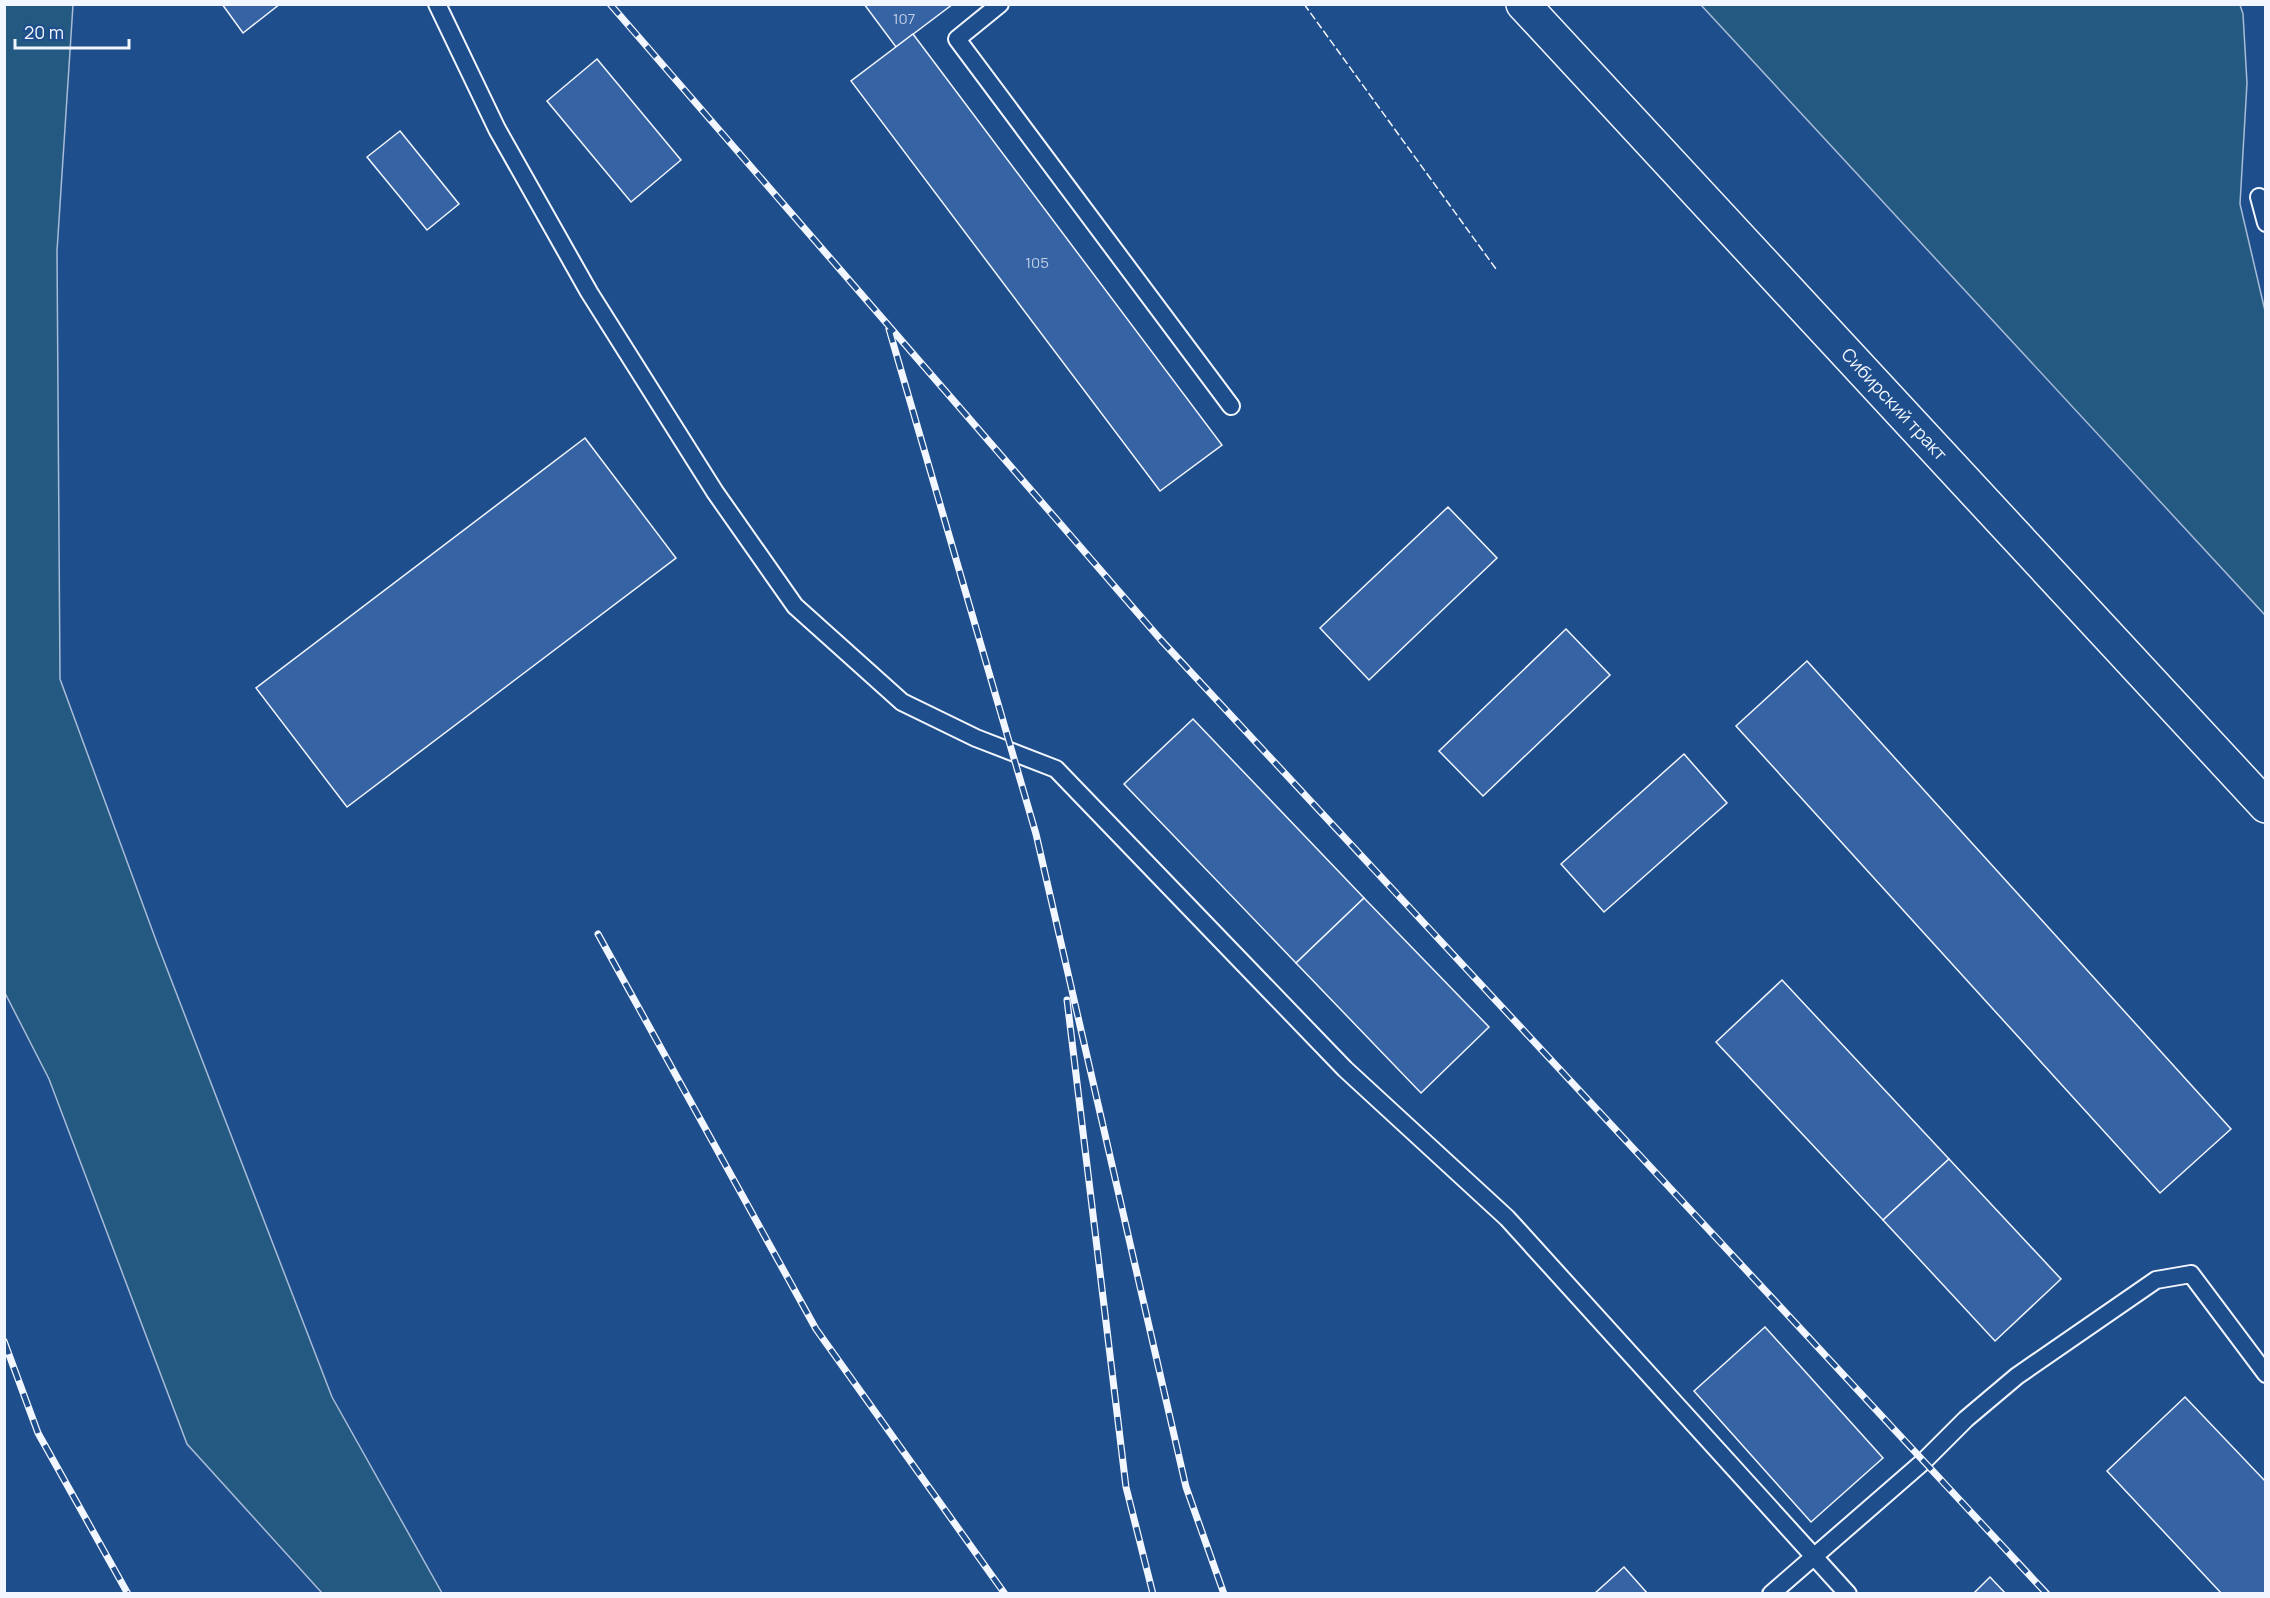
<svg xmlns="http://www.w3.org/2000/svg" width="2270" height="1598" font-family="Manrope,sans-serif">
	<rect width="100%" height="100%" fill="#1f4e8c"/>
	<g fill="#245a82" stroke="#a8bbd7" stroke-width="1.5">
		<path d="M5,4L73,5L57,251L60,679L157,943L332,1397L442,1593H322L187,1444L49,1079L5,993Z"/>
		<path d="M1701,5H2240L2243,14L2247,83L2240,204L2266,315L2265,615Z"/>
	</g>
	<g fill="#3563a3" stroke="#f2f6ff" stroke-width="1.5">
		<path d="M222,4H280L243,33Z"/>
		<path d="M864,4H953L896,47Z"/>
		<path d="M913,34L1222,445L1160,491L851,81Z"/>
		<path d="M597,59L681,160L631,202L547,101Z"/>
		<path d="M400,131L459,204L427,230L367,157Z"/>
		<path d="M585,438L676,558L347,807L256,688Z"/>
		<path d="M1448,507L1497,558L1369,680L1320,628Z"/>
		<path d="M1566,629L1610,675L1483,796L1439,751Z"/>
		<path d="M1807,661L2231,1129L2160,1193L1736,726Z"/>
		<path d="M1193,719L1364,898L1296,963L1124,784Z"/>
		<path d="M1684,754L1727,803L1604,912L1561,864Z"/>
		<path d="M1364,898L1489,1027L1421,1093L1296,963Z"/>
		<path d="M1782,980L1949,1159L1883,1220L1716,1042Z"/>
		<path d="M1949,1159L2061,1279L1995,1341L1883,1220Z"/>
		<path d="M1765,1327L1883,1458L1811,1522L1694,1391Z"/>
		<path d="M2185,1397L2266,1482V1594H2222L2107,1471Z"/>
		<path d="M1624,1567L1648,1594H1594Z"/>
		<path d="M1990,1577L2006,1594H1973Z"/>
	</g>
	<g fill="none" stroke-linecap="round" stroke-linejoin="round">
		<defs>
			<g id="service">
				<path d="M437,4L497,129L589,292L715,492L795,606L902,702L976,738L1056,769L1345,1069L1507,1218L1848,1594"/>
				<path d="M1000,4L957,39L1231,406"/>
				<path d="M2259,197L2266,223"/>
				<path d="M1771,1594L1924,1461L1966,1419L2017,1376L2156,1280L2191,1274L2266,1374"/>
			</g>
			<g id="secondary">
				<path id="s1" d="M1523,4L2266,806"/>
			</g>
		</defs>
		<use href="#service" stroke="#f2f6ff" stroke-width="20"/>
		<use href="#secondary" stroke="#f2f6ff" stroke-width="36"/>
		<use href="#service" stroke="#1f4e8c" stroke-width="16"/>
		<use href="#secondary" stroke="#1f4e8c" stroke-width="33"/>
		<defs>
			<g id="rail">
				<path d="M610,4L1161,640L2047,1594"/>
				<path d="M889,329L1036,834L1186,1487L1224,1594"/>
				<path d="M598,934L816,1329L1005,1594"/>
				<path d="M1067,1000L1126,1487L1153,1594"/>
				<path d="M4,1341L38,1433L128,1594"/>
			</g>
		</defs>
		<use href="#rail" stroke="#f2f6ff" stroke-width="7"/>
		<use href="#rail" stroke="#1f4e8c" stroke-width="4.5" stroke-dasharray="14" stroke-linecap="butt"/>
		<path stroke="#f2f6ff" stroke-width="1.5" stroke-dasharray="8 3" stroke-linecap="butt" d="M1304,4L1496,269"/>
	</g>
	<g text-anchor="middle" stroke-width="4.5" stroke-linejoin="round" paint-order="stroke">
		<g font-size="15" fill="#c3d1e8">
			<text x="904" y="24">107</text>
			<text x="1037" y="268">105</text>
		</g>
		<g font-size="18" fill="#f2f6ff" stroke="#1f4e8c">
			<text dy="6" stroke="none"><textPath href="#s1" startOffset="546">Сибирский тракт</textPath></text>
		</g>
	</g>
	<rect width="2270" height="1598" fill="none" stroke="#f2f6ff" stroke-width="12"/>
	<path d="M15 39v9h114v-9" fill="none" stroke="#f2f6ff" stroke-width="3"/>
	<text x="24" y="39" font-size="18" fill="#f2f6ff" stroke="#1f4e8c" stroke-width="4.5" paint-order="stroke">20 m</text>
</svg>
